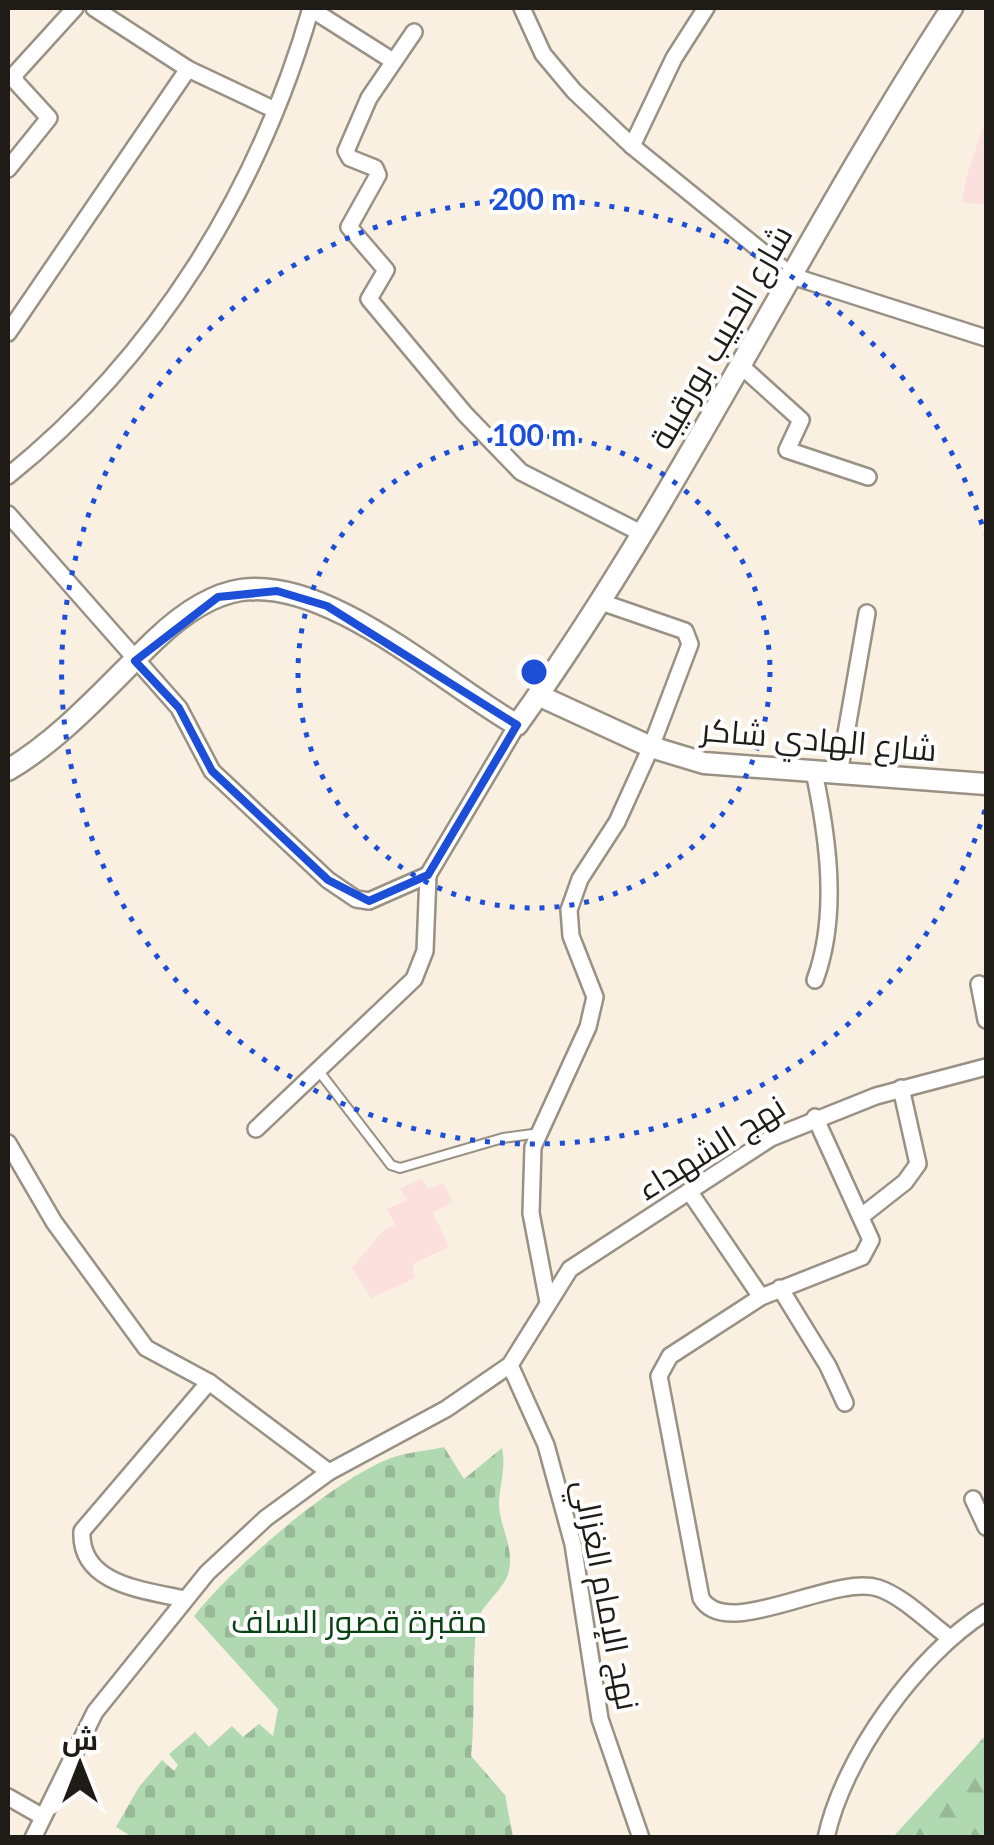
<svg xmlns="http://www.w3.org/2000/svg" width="994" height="1845" font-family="Lato,Cairo,sans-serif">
	<defs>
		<pattern id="forest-firs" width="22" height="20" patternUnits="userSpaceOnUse" patternTransform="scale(2.5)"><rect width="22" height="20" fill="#b0d8b1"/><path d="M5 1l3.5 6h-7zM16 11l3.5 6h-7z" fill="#97b998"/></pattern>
		<pattern id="cemetery-stones" width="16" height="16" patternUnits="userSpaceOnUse" patternTransform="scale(2.5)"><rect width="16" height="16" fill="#b0d8b1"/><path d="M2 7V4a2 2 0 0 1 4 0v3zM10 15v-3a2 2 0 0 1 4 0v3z" fill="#97b998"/></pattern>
	</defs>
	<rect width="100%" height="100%" fill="#f9f0e2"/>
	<g fill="#fbe0dd">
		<path d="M986,118V205L962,202L967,175Z"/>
		<path d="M422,1178L428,1189L443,1183L452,1202L433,1213L449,1247L413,1264L415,1278L371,1298L352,1268L381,1233L395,1225L387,1209L408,1200L400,1189Z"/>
	</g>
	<path fill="url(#forest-firs)" d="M986,1735V1837H893Z"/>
	<path fill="url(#cemetery-stones)" d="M444,1447L464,1479L502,1448C506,1469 500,1483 499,1502C499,1527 514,1545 509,1571C504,1591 480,1605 477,1623C471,1667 476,1712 471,1756L505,1795L513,1837L134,1838L116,1827L139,1787L162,1760L174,1771L178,1765L169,1754L195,1732L209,1747L232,1726L243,1737L259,1724L273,1736L278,1709L194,1616C233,1567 333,1480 391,1458C407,1452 427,1451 444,1447Z"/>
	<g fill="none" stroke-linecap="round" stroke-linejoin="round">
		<defs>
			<path id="service" d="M318,1070L391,1165L400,1168L503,1138L540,1133"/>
			<g id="minor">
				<path d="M94,8L188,69L275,110"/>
				<path d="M522,8L543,54L574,91L632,146L792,276L986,338"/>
				<path d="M311,9L393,61"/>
				<path d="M414,32L369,98L346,151L350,158L375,168L378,175L349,227L386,270L369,299L465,414L521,472L641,533"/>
				<path d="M632,146L674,58L706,8"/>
				<path d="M8,169L49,118L16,82L15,74L75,8"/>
				<path d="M8,333L188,69"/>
				<path d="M739,364L801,420L787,450L868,477"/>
				<path d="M8,476C156,357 259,190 311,8"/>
				<path d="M8,514L179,708L212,771L328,880L356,899L369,901L428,875"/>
				<path d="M814,772C828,838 839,915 815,980"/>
				<path d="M839,774L867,613"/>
				<path d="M979,984L986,1020"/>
				<path d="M256,1129L414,979L425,951L428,875L517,725"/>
				<path d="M8,1143L54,1222L146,1348L209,1382L329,1472"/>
				<path d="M689,1191L761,1297L862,1257L871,1240L815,1117"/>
				<path d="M863,1215L905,1182L918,1164L901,1088"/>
				<path d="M780,1288L828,1366L845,1403"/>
				<path d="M761,1297L670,1356L659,1376L701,1598C726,1642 832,1574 878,1588C903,1596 929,1623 950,1638"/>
				<path d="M548,1302L531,1213L533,1147L588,1027L595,997L571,936L569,910L580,879L617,822L651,747L690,644L685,631L601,602"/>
				<path d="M510,1365L546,1445L573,1544L600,1719L641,1838"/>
				<path d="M973,1499L986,1527"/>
				<path d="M184,1599C145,1590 79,1585 82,1531L209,1382"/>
				<path d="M8,1797L43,1817"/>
				<path d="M33,1838L95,1712L207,1573L266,1518L329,1472L446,1409L510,1365L570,1269L771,1138L876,1096L986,1067"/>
				<path d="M826,1838C843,1758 917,1655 986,1612"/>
			</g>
			<g id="tertiary">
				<path d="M540,696L651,747L704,763L986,784"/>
				<path d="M8,770C64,737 109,684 156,639C178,618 209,595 241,590C329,577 443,683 517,725C680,498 799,242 952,8"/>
			</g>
		</defs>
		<use href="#service" stroke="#999184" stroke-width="12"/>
		<use href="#minor" stroke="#999184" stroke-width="20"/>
		<use href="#tertiary" stroke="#999184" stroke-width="25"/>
		<use href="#service" stroke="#fff" stroke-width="8"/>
		<use href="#minor" stroke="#fff" stroke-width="15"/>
		<use href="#tertiary" stroke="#fff" stroke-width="20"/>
	</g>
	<path fill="none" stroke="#1d4ed8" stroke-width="8" stroke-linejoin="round" d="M277,591L327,606L517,725L428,875L369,901L328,880L212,771L179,708L135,661L218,597Z"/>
	<g fill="none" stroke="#1d4ed8" stroke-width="5" stroke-dasharray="5 10">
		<circle cx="534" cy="672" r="236"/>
		<path d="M985 810A472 472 0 1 1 985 534"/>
	</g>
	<g text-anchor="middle" stroke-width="8" stroke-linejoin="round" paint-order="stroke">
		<g font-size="32" fill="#1f1c17" stroke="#fefefe">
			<text transform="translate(721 337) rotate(-60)" y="11">شارع الحبيب بورقيبة</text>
			<text transform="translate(819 740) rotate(5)" y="11">شارع الهادي شاكر</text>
			<text transform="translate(711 1148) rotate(-32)" y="11">نهج الشهداء</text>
			<text transform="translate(606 1595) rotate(79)" y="11">نهج الإمام الغزالي</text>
		</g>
		<g font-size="32" fill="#084213" stroke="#fefefe">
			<text x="359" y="1633">مقبرة قصور الساف</text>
		</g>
	</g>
	<circle cx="534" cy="672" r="15" fill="#1d4ed8" stroke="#fefefe" stroke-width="5"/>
	<g font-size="30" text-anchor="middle" font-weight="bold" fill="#1d4ed8" stroke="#fefefe" stroke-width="8" stroke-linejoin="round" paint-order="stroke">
		<text x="534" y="210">200 m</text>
		<text x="534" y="446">100 m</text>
	</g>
	<rect width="994" height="1845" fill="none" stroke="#1f1c17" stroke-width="20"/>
	<g transform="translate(80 1765)" stroke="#fefefe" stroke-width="8" paint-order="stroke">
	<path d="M0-8L18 38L0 25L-18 38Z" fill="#1f1c17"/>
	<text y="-15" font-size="28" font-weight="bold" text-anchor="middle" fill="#1f1c17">ش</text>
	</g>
</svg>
